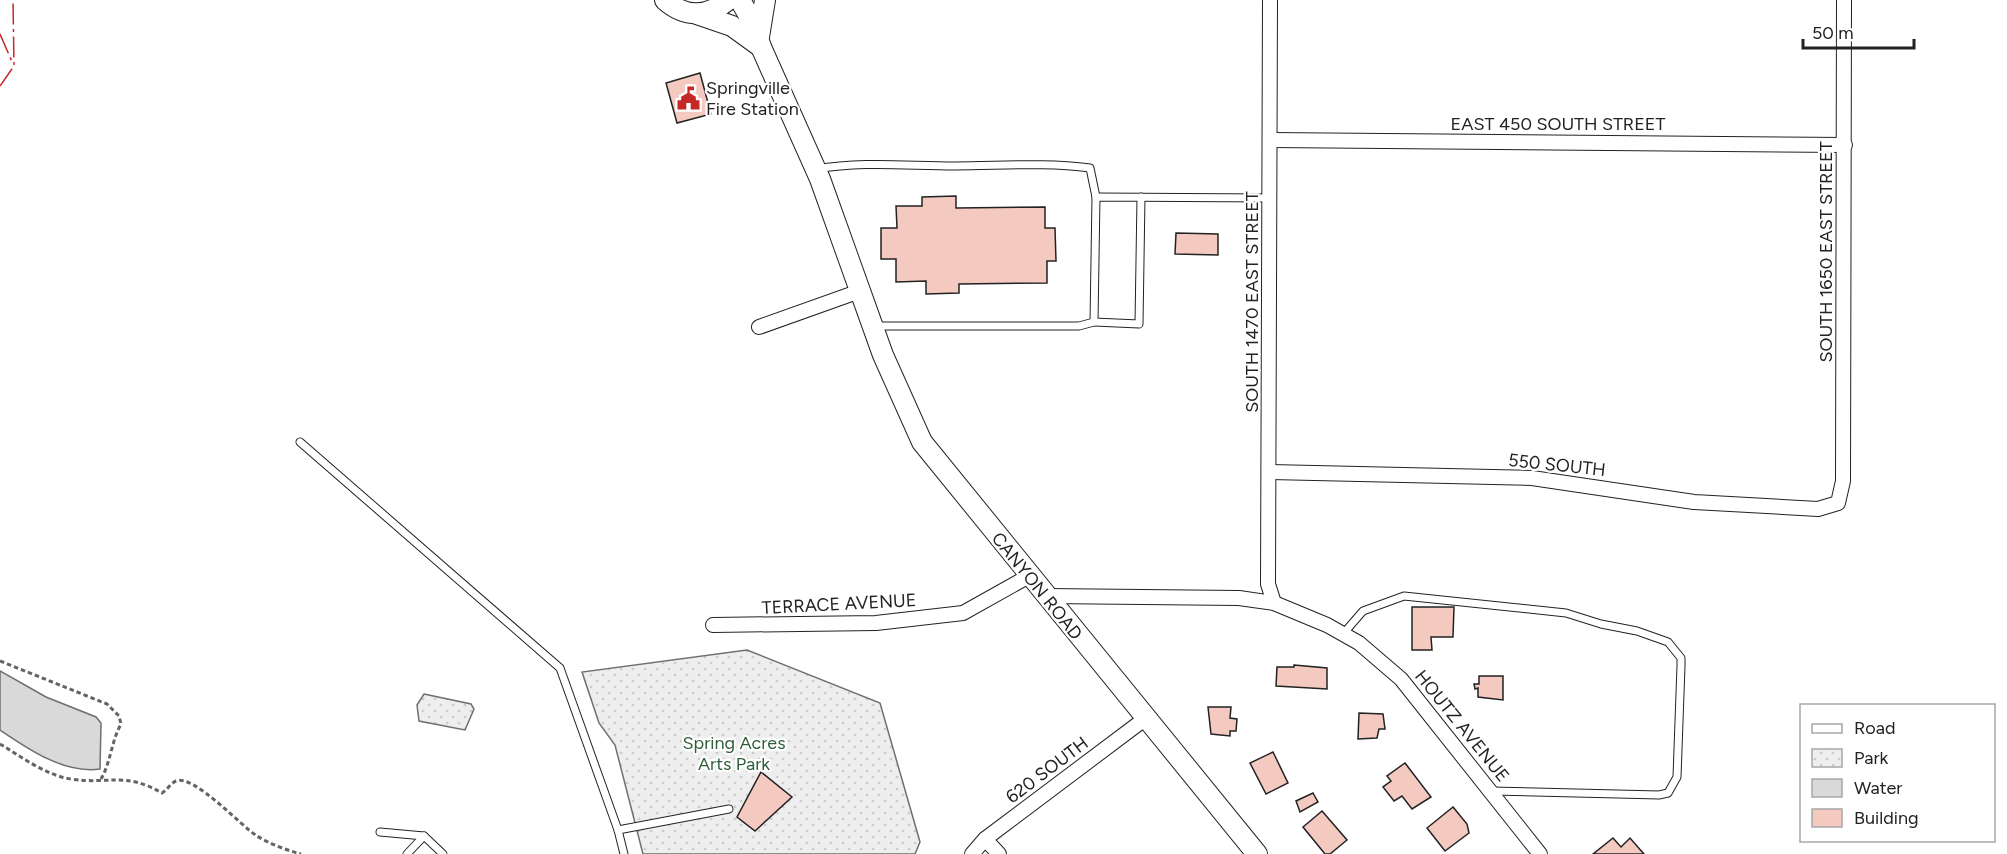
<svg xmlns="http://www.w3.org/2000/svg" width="2007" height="854" font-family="Figtree,sans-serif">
	<defs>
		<pattern id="park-dots" width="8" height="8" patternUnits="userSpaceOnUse" patternTransform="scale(1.5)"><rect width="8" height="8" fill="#eee"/><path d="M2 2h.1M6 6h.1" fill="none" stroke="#ccc" stroke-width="1.8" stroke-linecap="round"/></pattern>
	</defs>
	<rect width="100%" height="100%" fill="#fff"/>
	<g fill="url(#park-dots)" stroke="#6f6f6f" stroke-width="1.5">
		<path d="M747,650L880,703L920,842L915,854H643L615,745L599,723L582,672Z"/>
		<path d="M424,694L471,704L474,709L465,730L419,721L417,705Z"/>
	</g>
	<path fill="#d9d9d9" stroke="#6f6f6f" stroke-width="1.5" d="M0,671L46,697L96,717L101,723L100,769C64,774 28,749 0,730Z"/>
	<g fill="#f3c9c0" stroke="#222" stroke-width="1.5">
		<path d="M700,73L711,114L677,123L666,83Z"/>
		<path d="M956,196V208L1045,207V228H1055L1056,261H1047V283L959,284V293L926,294V281L896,282V259H881V228H897L896,206H922V197Z"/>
		<path d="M1176,233L1218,234V255L1175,254Z"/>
		<path d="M1412,607H1454L1453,637H1431L1432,650H1412Z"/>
		<path d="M1294,665L1327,668V689L1276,686L1277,667H1294Z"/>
		<path d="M1479,676H1503V700L1478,697V688L1475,689L1474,684H1479Z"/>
		<path d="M1208,707H1231L1230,718L1237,719L1236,731H1230V736L1211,734Z"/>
		<path d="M1359,713L1383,714L1385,729H1379L1377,738L1358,739Z"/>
		<path d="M1273,752L1288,783L1266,794L1250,763Z"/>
		<path d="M1405,763L1431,797L1412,809L1402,796L1394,801L1383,787L1391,781L1387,776Z"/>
		<path d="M761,772L792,797L755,831L737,817Z"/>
		<path d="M1313,793L1318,802L1300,812L1296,801Z"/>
		<path d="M1453,807L1467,824L1469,833L1445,851L1427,828Z"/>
		<path d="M1322,811L1347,840L1330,854H1325L1303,827Z"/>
		<path d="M1613,838L1621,847L1630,838L1644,854H1593Z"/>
	</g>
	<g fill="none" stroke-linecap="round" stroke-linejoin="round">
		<defs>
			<g id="lane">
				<path d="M816,169C863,161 908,166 955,166C1000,166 1045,162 1090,168L1096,197"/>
				<path d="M1094,322L1139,324L1141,197"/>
				<path d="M876,326H1079L1094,322L1096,197L1271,198"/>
				<path d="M300,442L560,668L618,830L624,854"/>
				<path d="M1343,634L1363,611L1404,596L1566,613L1601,624L1637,631L1668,642L1681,658V666L1677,777L1668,793L1659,795L1491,791"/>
				<path d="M618,830L729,809"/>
				<path d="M380,832L424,836L443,854"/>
				<path d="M407,854L424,836"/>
			</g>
			<g id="street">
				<path d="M1270,0L1268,584L1274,603"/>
				<path d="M1271,140L1845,145"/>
				<path d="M759,327L860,291"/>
				<path d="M1270,472L1532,478L1694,502L1818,509L1838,503L1843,481L1844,0"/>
				<path d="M1046,596L1239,598L1274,603L1327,625L1359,643L1401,679L1540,854"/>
				<path d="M713,625L876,623L963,613L1029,576"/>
				<path d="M985,839L999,854"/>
				<path d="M972,854L985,839L1146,718"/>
			</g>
			<g id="secondary">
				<path d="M665,0C685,18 708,17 728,0"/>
				<path d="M740,0L752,21L761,47L820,179L883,355L922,442L1257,854"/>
				<path d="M697,14L732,26L761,47"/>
				<path d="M759,37L765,0"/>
			</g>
		</defs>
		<use href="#lane" stroke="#222" stroke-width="9"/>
		<use href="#street" stroke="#222" stroke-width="16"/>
		<use href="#secondary" stroke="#222" stroke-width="22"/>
		<g stroke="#646464" stroke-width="3" stroke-dasharray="4.5 3" stroke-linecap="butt">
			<path d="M0,661L107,704L119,716L121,724C111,742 111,762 101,779"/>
			<path d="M0,744C22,757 45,775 71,779C109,785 124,771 162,793C167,790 171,783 176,781C194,774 242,827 257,836C270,844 286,850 301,854"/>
		</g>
		<use href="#lane" stroke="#fff" stroke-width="7"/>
		<use href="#street" stroke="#fff" stroke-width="14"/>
		<use href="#secondary" stroke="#fff" stroke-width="20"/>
		<g stroke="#c62828" stroke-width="1.5" stroke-dasharray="21 4.5 3 4.5" stroke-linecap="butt">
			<path d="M0,34L13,64"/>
			<path d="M0,86L14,66L13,0"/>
		</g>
	</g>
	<defs>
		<symbol id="civic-bare" viewBox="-9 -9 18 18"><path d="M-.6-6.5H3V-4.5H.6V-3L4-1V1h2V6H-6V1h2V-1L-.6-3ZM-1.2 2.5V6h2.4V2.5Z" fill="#c62828" stroke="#fff" stroke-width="2.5" paint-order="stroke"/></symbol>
	</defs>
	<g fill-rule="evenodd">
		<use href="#civic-bare" x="672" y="82" width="33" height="33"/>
	</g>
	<g text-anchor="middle" stroke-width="4.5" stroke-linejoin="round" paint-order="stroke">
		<g font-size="18" fill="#222" stroke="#fff" text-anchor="start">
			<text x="706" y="94">Springville<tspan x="706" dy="21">Fire Station</tspan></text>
		</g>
		<g font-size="18" fill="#222" stroke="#fff">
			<text x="1558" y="130">EAST 450 SOUTH STREET</text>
			<text transform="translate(1826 252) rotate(-90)" y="6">SOUTH 1650 EAST STREET</text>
			<text transform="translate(1252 302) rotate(-90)" y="6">SOUTH 1470 EAST STREET</text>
			<text transform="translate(1557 465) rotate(6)" y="6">550 SOUTH</text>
			<text transform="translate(1037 586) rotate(51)" y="6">CANYON ROAD</text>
			<text transform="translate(839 604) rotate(-3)" y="6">TERRACE AVENUE</text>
			<text transform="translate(1462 726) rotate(51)" y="6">HOUTZ AVENUE</text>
			<text transform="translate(1047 770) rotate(-37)" y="6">620 SOUTH</text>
		</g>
		<g font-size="18" fill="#2f5e38" stroke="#fff">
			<text x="734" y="749">Spring Acres<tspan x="734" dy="21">Arts Park</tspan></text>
		</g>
	</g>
	<rect x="1800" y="704" width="195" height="138" fill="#ffffff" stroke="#a7a7a7" stroke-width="1.5"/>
	<rect x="1812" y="724" width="30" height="9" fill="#ffffff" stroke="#a7a7a7" stroke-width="1.5"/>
	<text x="1854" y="734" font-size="18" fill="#222222">Road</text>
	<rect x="1812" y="749" width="30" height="18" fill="url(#park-dots)" stroke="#a7a7a7" stroke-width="1.5"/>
	<text x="1854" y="764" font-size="18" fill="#222222">Park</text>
	<rect x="1812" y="779" width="30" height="18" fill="#d9d9d9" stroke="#a7a7a7" stroke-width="1.5"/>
	<text x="1854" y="794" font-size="18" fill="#222222">Water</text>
	<rect x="1812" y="809" width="30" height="18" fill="#f3c9c0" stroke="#a7a7a7" stroke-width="1.5"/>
	<text x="1854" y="824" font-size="18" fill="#222222">Building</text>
	<path d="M1803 39v9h111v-9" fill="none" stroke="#222222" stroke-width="3"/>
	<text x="1812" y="39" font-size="18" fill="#222222" stroke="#ffffff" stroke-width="4.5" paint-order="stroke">50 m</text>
</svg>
